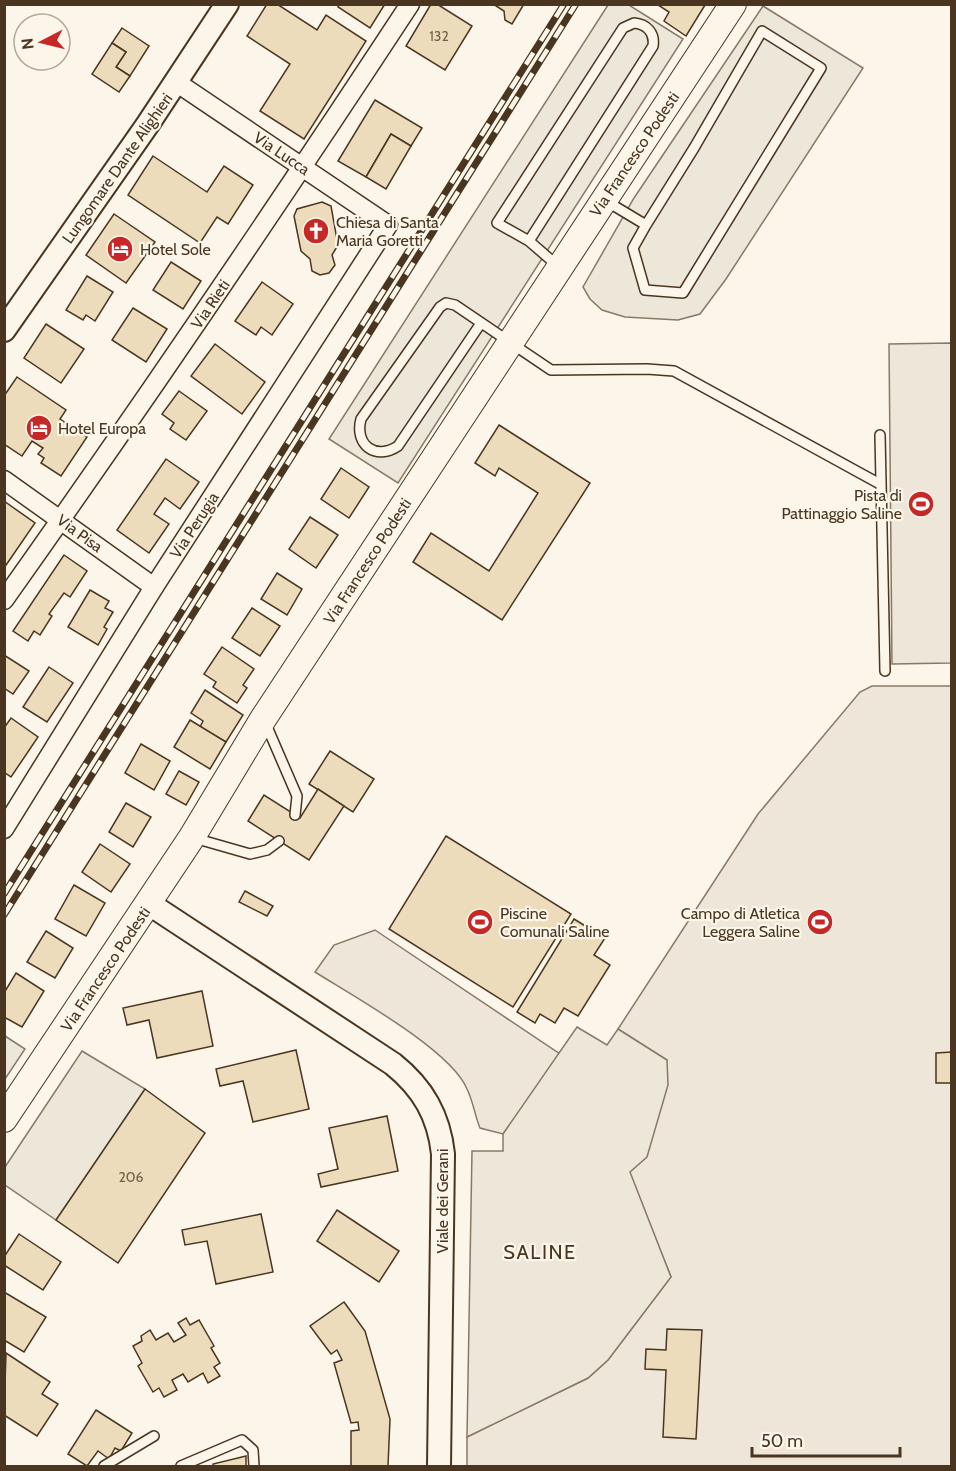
<svg xmlns="http://www.w3.org/2000/svg" width="956" height="1471" font-family="Cabin,sans-serif">
	<rect width="100%" height="100%" fill="#fbf6e9"/>
	<g fill="#ede6d9" stroke="#887966" stroke-width="1.5">
		<path d="M951,343V663L892,664L889,344Z"/>
		<path d="M872,686H951V1466H467V1437L588,1378L608,1360L671,1277L629,1172L667,1060L618,1029L758,814L860,692Z"/>
		<path d="M375,930L560,1054L503,1134L480,1128C475,1116 473,1101 467,1089C451,1050 353,996 315,972L334,945Z"/>
	</g>
	<g fill="#ede7d9" stroke="#887966" stroke-width="1.5">
		<path d="M608,5H629L683,39L398,483L329,439Z"/>
		<path d="M763,6L863,68L726,279L700,314L678,320L625,317L602,310L590,299L583,287L634,198Z"/>
		<path d="M577,1027L607,1045L618,1029L667,1060L668,1085L647,1157L630,1172L671,1277L608,1360L588,1378L467,1437L472,1151H503V1134Z"/>
		<path d="M5,1036L25,1049L5,1079Z"/>
		<path d="M82,1051L145,1089L56,1220L5,1185V1167Z"/>
	</g>
	<g fill="#ecdcbc" stroke="#4a3520" stroke-width="1.5">
		<path d="M267,4H277L317,30L326,15L366,41L304,139L260,111L290,64L247,36Z"/>
		<path d="M339,4H385L370,28L338,7Z"/>
		<path d="M431,4H437L472,26L445,70L406,46Z"/>
		<path d="M493,4H524L512,24L505,20L504,11Z"/>
		<path d="M704,4L705,5L686,36L664,21L669,12L658,5Z"/>
		<path d="M122,28L149,46L130,76L116,67L126,52L112,43Z"/>
		<path d="M112,43L126,52L116,67L130,76L119,92L92,74Z"/>
		<path d="M375,100L422,128L411,146L391,134L366,177L338,161Z"/>
		<path d="M391,134L411,146L386,189L366,177Z"/>
		<path d="M153,156L207,192L224,166L253,185L228,224L217,217L200,243L128,195Z"/>
		<path d="M322,202L331,206L338,245L332,255L335,265L329,273L320,275L312,271L310,259L301,251L294,216L297,209Z"/>
		<path d="M114,214L155,242L126,283L86,255Z"/>
		<path d="M171,262L201,281L183,309L153,290Z"/>
		<path d="M87,276L113,292L95,321L86,315L83,320L66,310Z"/>
		<path d="M262,282L293,304L272,335L261,327L256,335L235,321Z"/>
		<path d="M133,308L167,329L146,362L112,340Z"/>
		<path d="M46,324L84,349L61,383L24,358Z"/>
		<path d="M215,344L265,382L242,414L191,376Z"/>
		<path d="M17,377L66,410L60,419L87,437L61,476L41,463L44,458L38,454L43,448L32,441L22,456L4,444V396Z"/>
		<path d="M179,391L207,411L186,440L170,429L174,423L162,414Z"/>
		<path d="M499,425L590,483L502,620L413,562L431,533L489,571L538,493L499,468L495,476L475,463Z"/>
		<path d="M166,459L199,482L180,509L165,498L154,514L169,524L149,553L117,530Z"/>
		<path d="M341,468L369,487L349,518L321,499Z"/>
		<path d="M4,501L35,523L4,568Z"/>
		<path d="M310,517L338,535L316,568L289,549Z"/>
		<path d="M64,555L87,571L70,597L64,593L49,614L52,616L40,635L34,631L28,641L13,631Z"/>
		<path d="M277,573L302,589L287,615L261,599Z"/>
		<path d="M90,590L109,601L105,608L113,612L104,627L107,629L98,645L68,627Z"/>
		<path d="M252,608L280,626L260,656L232,638Z"/>
		<path d="M222,647L254,669L243,685L247,688L237,703L213,687L216,682L204,674Z"/>
		<path d="M4,655L29,671L13,694L4,688Z"/>
		<path d="M49,667L73,683L47,722L23,707Z"/>
		<path d="M205,690L243,715L226,742L200,727L203,721L191,713Z"/>
		<path d="M11,718L38,737L11,777L4,772V728Z"/>
		<path d="M190,720L226,742L210,769L174,747Z"/>
		<path d="M141,744L170,761L154,790L125,773Z"/>
		<path d="M330,751L374,779L353,812L309,784Z"/>
		<path d="M179,771L199,782L186,805L166,794Z"/>
		<path d="M318,789L344,806L309,860L248,821L264,795L300,818Z"/>
		<path d="M126,803L151,817L133,847L109,832Z"/>
		<path d="M446,836L571,914L513,1007L389,929Z"/>
		<path d="M100,844L130,864L111,892L82,872Z"/>
		<path d="M74,885L105,903L86,936L55,919Z"/>
		<path d="M245,891L273,906L267,916L239,902Z"/>
		<path d="M574,919L605,938L594,955L610,965L578,1016L564,1008L555,1023L540,1014L535,1023L517,1012Z"/>
		<path d="M46,931L73,948L55,978L27,962Z"/>
		<path d="M16,973L44,991L22,1027L4,1017V993Z"/>
		<path d="M202,991L213,1046L157,1058L149,1020L127,1025L123,1008Z"/>
		<path d="M296,1050L309,1109L253,1122L243,1081L220,1086L216,1069Z"/>
		<path d="M952,1052V1083H936V1053Z"/>
		<path d="M145,1089L205,1133L118,1263L56,1220Z"/>
		<path d="M387,1116L398,1171L321,1187L318,1174L338,1169L329,1128Z"/>
		<path d="M337,1210L399,1251L379,1282L317,1241Z"/>
		<path d="M261,1214L273,1272L216,1284L207,1241L185,1245L182,1230Z"/>
		<path d="M19,1234L61,1262L43,1290L4,1265V1257Z"/>
		<path d="M4,1292L46,1317L24,1352L4,1340Z"/>
		<path d="M344,1302L365,1331L390,1419L388,1466H351V1431L359,1430L358,1422L351,1423L334,1363L342,1360L337,1350L331,1354L310,1326Z"/>
		<path d="M186,1318L190,1325L199,1320L214,1346L211,1348L220,1363L214,1367L220,1376L208,1383L203,1373L188,1382L183,1374L172,1380L177,1390L164,1397L159,1388L153,1392L138,1366L142,1363L133,1346L142,1341L141,1336L150,1330L156,1340L168,1333L174,1342L186,1335L178,1323Z"/>
		<path d="M667,1329L702,1330L696,1439L663,1437L666,1370L645,1369L646,1349L666,1350Z"/>
		<path d="M6,1353L50,1382L42,1394L58,1404L37,1436L4,1415Z"/>
		<path d="M96,1410L132,1433L121,1451L115,1448L109,1459L98,1451L87,1466L68,1454Z"/>
		<path d="M246,1456V1466H213V1464Z"/>
	</g>
	<g fill="none" stroke-linecap="round" stroke-linejoin="round">
		<defs>
			<g id="service">
				<path d="M606,201L646,225L694,148L762,31L821,68L683,293L645,290L633,248L646,225"/>
				<path d="M529,241L497,223L623,28L634,23C647,24 655,33 653,46L529,241L559,267"/>
				<path d="M481,323L398,446C376,461 354,445 361,419L440,307L446,303L455,305L551,370L647,369L674,371L880,484"/>
				<path d="M880,435L885,671"/>
				<path d="M265,722L297,796L295,815"/>
				<path d="M194,838L250,854L267,850L279,841"/>
				<path d="M104,1466L154,1436"/>
				<path d="M181,1466L242,1440L253,1450L254,1466"/>
			</g>
			<g id="minor">
				<path d="M4,480L154,587"/>
				<path d="M4,600C143,404 278,205 410,4"/>
				<path d="M4,829L154,587L388,225L176,82"/>
			</g>
			<g id="tertiary">
				<path d="M4,330L148,124L227,4"/>
				<path d="M148,903L393,1064C423,1088 439,1116 443,1154L439,1466"/>
			</g>
			<path id="secondary" d="M4,1119L192,837L263,719L733,4"/>
		</defs>
		<use href="#service" stroke="#4a3520" stroke-width="12"/>
		<use href="#minor" stroke="#4a3520" stroke-width="21"/>
		<use href="#tertiary" stroke="#4a3520" stroke-width="26"/>
		<use href="#secondary" stroke="#4a3520" stroke-width="28"/>
		<use href="#service" stroke="#fbf6e9" stroke-width="9"/>
		<use href="#minor" stroke="#fbf6e9" stroke-width="18"/>
		<use href="#tertiary" stroke="#fbf6e9" stroke-width="22"/>
		<use href="#secondary" stroke="#fbf6e9" stroke-width="26"/>
		<defs>
			<g id="rail">
				<path d="M4,894L564,4"/>
				<path d="M4,915L576,4"/>
			</g>
		</defs>
		<use href="#rail" stroke="#4a3520" stroke-width="7"/>
		<use href="#rail" stroke="#fbf6e9" stroke-width="4.5" stroke-dasharray="14" stroke-linecap="butt"/>
	</g>
	<defs>
		<symbol id="church-disc" viewBox="-11 -11 22 22"><circle r="9.5" fill="#c62828" stroke="#fbf6e9"/><path d="M-1.2-6h2.4v3.5h3.3v2.4h-3.3V6h-2.4V-.1h-3.3v-2.4h3.3Z" fill="#fff"/></symbol>
		<symbol id="hotel-disc" viewBox="-11 -11 22 22"><circle r="9.5" fill="#c62828" stroke="#fbf6e9"/><path d="M-6-4.5h1.5V1H6V5H4.5V3h-9V5H-6ZM-4 0a1.8 1.8 0 1 1 3.6 0ZM.5 0V-2.5h3Q6-2.5 6 0Z" fill="#fff"/></symbol>
		<symbol id="stadium-disc" viewBox="-11 -11 22 22"><circle r="9.5" fill="#c62828" stroke="#fbf6e9"/><path d="M0-5a6.5 5 0 1 0 0 10a6.5 5 0 1 0 0-10ZM-3.5-1.8h7v3.6h-7Z" fill="#fff"/></symbol>
	</defs>
	<g fill-rule="evenodd">
		<use href="#church-disc" x="301" y="216" width="30" height="30"/>
		<use href="#hotel-disc" x="105" y="234" width="30" height="30"/>
		<use href="#hotel-disc" x="24" y="413" width="30" height="30"/>
		<use href="#stadium-disc" x="906" y="489" width="30" height="30"/>
		<use href="#stadium-disc" x="465" y="907" width="30" height="30"/>
		<use href="#stadium-disc" x="805" y="907" width="30" height="30"/>
	</g>
	<g text-anchor="middle" stroke-width="4.5" stroke-linejoin="round" paint-order="stroke">
		<g font-size="14" fill="#725f47">
			<text x="439" y="41">132</text>
			<text x="131" y="1182">206</text>
		</g>
		<g font-size="16" fill="#4a3520" stroke="#fbf6e9">
			<text transform="translate(282 153) rotate(34)" y="6">Via Lucca</text>
			<text transform="translate(634 154) rotate(-56)" y="6">Via Francesco Podesti</text>
			<text transform="translate(117 168) rotate(-55)" y="6">Lungomare Dante Alighieri</text>
			<text transform="translate(210 304) rotate(-56)" y="6">Via Rieti</text>
			<text transform="translate(194 525) rotate(-57)" y="6">Via Perugia</text>
			<text transform="translate(80 533) rotate(36)" y="6">Via Pisa</text>
			<text transform="translate(367 561) rotate(-57)" y="6">Via Francesco Podesti</text>
			<text transform="translate(105 969) rotate(-56)" y="6">Via Francesco Podesti</text>
			<text transform="translate(442 1201) rotate(-90)" y="6">Viale dei Gerani</text>
		</g>
		<g font-size="16" fill="#4a3520" stroke="#fbf6e9" text-anchor="start">
			<text x="336" y="228">Chiesa di Santa<tspan x="336" dy="18">Maria Goretti</tspan></text>
			<text x="140" y="255">Hotel Sole</text>
			<text x="58" y="434">Hotel Europa</text>
			<text x="902" y="501" text-anchor="end">Pista di<tspan x="902" dy="18">Pattinaggio Saline</tspan></text>
			<text x="500" y="919">Piscine<tspan x="500" dy="18">Comunali Saline</tspan></text>
			<text x="800" y="919" text-anchor="end">Campo di Atletica<tspan x="800" dy="18">Leggera Saline</tspan></text>
		</g>
		<g font-size="20" letter-spacing="1.5" fill="#4a3520" stroke="#fbf6e9">
			<text x="540" y="1259">SALINE</text>
		</g>
	</g>
	<rect width="956" height="1471" fill="none" stroke="#4a3520" stroke-width="12"/>
	<g transform="translate(42 42) rotate(263)"><circle r="28" fill="#fbf6e9" stroke="#b4a999" stroke-width="1.5"/>
	<path d="M0-4.5L10 22L0 15L-10 22Z" fill="#c62828"/>
	<text y="-9" font-size="16" font-weight="bold" text-anchor="middle" fill="#4a3520">N</text>
	</g>
	<path d="M752 1447v9h148v-9" fill="none" stroke="#4a3520" stroke-width="3"/>
	<text x="761" y="1447" font-size="18" fill="#4a3520" stroke="#fbf6e9" stroke-width="4.5" paint-order="stroke">50 m</text>
</svg>
